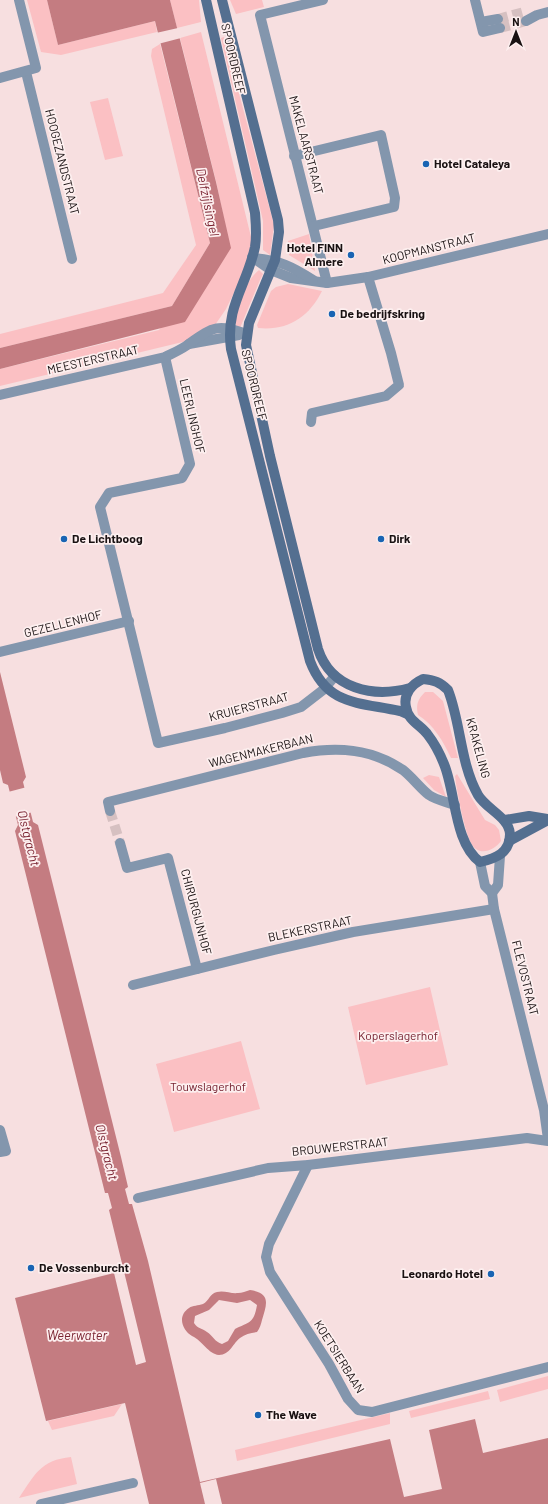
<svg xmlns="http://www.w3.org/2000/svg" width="548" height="1504" font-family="Barlow,sans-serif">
	<rect width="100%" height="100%" fill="#f7dfe0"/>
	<g fill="#fbc0c3">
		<path d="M27,0H47L58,45L155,21L157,32L61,55L41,52Z"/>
		<path d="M170,0H199L201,22L177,28Z"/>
		<path d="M230,0H262L264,7L236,14Z"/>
		<path d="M201,32L252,241L249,262L226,309L215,325L191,340L0,386V369L159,330L230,248L216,181L180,38Z"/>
		<path d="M224,37L274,225L270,255L263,250V221L221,38Z"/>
		<path d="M160,44L210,243L172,306L0,348V334L163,293L196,245L151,56L152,49Z"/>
		<path d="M108,98L123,156L105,160L90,102Z"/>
		<path d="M309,234L315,271L289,255L288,241Z"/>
		<path d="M259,270L263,274L260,280L240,328H236C234,310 245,281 259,270Z"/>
		<path d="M288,284L322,291C309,317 288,331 258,328L257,325L271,291L276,287Z"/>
		<path d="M425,692H433L443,701L458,758H451C443,741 434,725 418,715C416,705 417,700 425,692Z"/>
		<path d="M457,774L485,820L495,825L499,830L501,841C494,851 478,857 471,843C464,829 457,792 455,776Z"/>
		<path d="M429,775L439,777L446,797L434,790L423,778Z"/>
		<path d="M430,987L448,1065L366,1085L348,1007Z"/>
		<path d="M241,1041L260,1109L174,1132L156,1064Z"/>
		<path d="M548,1376V1389L500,1402L497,1390Z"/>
		<path d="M488,1391L490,1399L411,1418L409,1411Z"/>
		<path d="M122,1404L114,1416L52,1430L48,1421Z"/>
		<path d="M390,1413V1424L237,1461L235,1450Z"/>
		<path d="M71,1457L77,1484L19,1498C35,1474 41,1460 71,1457Z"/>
	</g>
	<g fill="#c47c81" fill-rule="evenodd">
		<path d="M47,0H170L216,182L231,248L185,322L0,369V348L172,306L210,243L155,21L58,45Z"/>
		<path d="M0,672L26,777L23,782L33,822L38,825L121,1157L128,1187L125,1189L129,1204H132L148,1261L200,1482L390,1439L404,1497L442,1489L429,1430L475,1419L483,1453L548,1438V1504H149L125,1403L46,1421L15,1298L114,1273L136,1365L146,1362L109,1210L112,1208L108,1193H105L15,831L18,825L8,785L3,783L0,770Z"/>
		<path d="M250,1290C271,1293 267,1304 262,1320C261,1324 260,1328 257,1332C251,1333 245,1334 240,1338C233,1343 230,1355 219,1355C208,1354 203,1341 192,1336C182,1330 177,1316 189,1308C193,1305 198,1306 203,1304C209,1301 210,1293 217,1292C224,1290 231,1294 238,1293C242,1293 246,1291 250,1290ZM219,1300L237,1303L250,1300L257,1305C254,1323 250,1322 235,1329L228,1341L222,1344C215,1342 213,1336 207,1332C202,1328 198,1329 194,1323L195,1316L209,1310Z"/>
	</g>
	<g fill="#f7dfe0">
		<path d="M178,28L181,38L158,44L156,33Z"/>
		<path d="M27,787L33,812L14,817L8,792Z"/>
		<path d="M216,1479L222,1504H205L200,1483Z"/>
	</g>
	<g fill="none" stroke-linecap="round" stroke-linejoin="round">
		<g stroke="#d6c0c1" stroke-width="10" stroke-dasharray="10 5" stroke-linecap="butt">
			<path d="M498,19L524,12"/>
			<path d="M500,28L526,21"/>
			<path d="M110,811L120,843"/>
		</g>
		<g stroke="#8396ad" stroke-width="10">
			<path d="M323,0L260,15L327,283"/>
			<path d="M475,0L483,32L500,28"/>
			<path d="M526,21L537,15L548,12"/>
			<path d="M481,22L498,19"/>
			<path d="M26,72L72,259"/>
			<path d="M0,78L36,68L19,0"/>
			<path d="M294,156L381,135L395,198L394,207L314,226"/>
			<path d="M252,257L271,270L291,278L327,283L368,277L548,234"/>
			<path d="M254,258C279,260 293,267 313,280"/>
			<path d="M189,344L239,335"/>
			<path d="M165,357L190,464L182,478L109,493L100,507L158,743L225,728L282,713L301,707L323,690L335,676"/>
			<path d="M0,395L165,357C173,353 183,349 190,343C214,326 218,324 247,334"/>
			<path d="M311,422L312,413L386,396L399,385L391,353L368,277"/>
			<path d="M0,652L129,621"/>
			<path d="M110,811L108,802L303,753C339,746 372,749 403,770C412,777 421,789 429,795C436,800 447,802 455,805"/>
			<path d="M120,843L127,868L168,858L197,969"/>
			<path d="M480,862L485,886L492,893L494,909L544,1110L548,1139"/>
			<path d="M492,893L498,885L500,856"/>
			<path d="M133,985L274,950L353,932L494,909"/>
			<path d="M0,1130L6,1151L0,1152"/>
			<path d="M308,1165L269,1244L266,1257L270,1272L329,1364L348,1399L358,1410L372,1412L548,1367"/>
			<path d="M138,1198L268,1168L308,1165L527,1138L548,1141"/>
			<path d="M41,1504L133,1483"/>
		</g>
		<g stroke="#546f90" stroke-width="10">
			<path d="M206,0L255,213C256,225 257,236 255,247C247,285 225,307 231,349L310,661C327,706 359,702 400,711L407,714"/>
			<path d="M222,0L278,220L279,232L275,260L249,323L246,345L270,456L318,649C331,689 373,698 410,688"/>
			<path d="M423,679C434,680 440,682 448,690C461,723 460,763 478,795C486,809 509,817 510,834C510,853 496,858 480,862C454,843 456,793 444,764C440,754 435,744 428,735C421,725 408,721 406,707C403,694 412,684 423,679Z"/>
			<path d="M505,820L529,816L548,819"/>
			<path d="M509,841L548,820"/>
		</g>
	</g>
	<g fill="#1964b3" stroke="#fdefef" stroke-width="1.5">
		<circle cx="426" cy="164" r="4"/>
		<circle cx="351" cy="255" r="4"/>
		<circle cx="332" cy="314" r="4"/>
		<circle cx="64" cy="539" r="4"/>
		<circle cx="381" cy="539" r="4"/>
		<circle cx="31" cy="1268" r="4"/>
		<circle cx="491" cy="1274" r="4"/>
		<circle cx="258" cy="1415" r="4"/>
	</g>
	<g text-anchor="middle" stroke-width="3.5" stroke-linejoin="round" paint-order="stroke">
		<g font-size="12" fill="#191112" stroke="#fdefef">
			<text transform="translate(233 59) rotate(77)" y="4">SPOORDREEF</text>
			<text transform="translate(306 145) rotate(75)" y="4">MAKELAARSTRAAT</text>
			<text transform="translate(62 162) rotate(76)" y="4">HOOGEZANDSTRAAT</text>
			<text transform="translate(429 249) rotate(-14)" y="4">KOOPMANSTRAAT</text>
			<text transform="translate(93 360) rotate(-13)" y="4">MEESTERSTRAAT</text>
			<text transform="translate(254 385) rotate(76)" y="4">SPOORDREEF</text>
			<text transform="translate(192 416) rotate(77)" y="4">LEERLINGHOF</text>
			<text transform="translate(63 624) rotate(-14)" y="4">GEZELLENHOF</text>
			<text transform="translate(249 707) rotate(-15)" y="4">KRUIERSTRAAT</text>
			<text transform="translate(478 748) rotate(75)" y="4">KRAKELING</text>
			<text transform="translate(261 751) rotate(-14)" y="4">WAGENMAKERBAAN</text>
			<text transform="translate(196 912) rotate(75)" y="4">CHIRURGIJNHOF</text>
			<text transform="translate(310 929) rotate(-12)" y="4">BLEKERSTRAAT</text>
			<text transform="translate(525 978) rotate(76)" y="4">FLEVOSTRAAT</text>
			<text transform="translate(340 1147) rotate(-6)" y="4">BROUWERSTRAAT</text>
			<text transform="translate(339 1357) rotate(58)" y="4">KOETSIERBAAN</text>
		</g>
		<g font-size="12" font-weight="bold" fill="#191112" stroke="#fdefef" text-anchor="start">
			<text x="434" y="168">Hotel Cataleya</text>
			<text x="343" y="252" text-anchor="end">Hotel FINN<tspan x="343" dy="14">Almere</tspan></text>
			<text x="340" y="318">De bedrijfskring</text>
			<text x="72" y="543">De Lichtboog</text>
			<text x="389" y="543">Dirk</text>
			<text x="39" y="1272">De Vossenburcht</text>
			<text x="483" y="1278" text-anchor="end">Leonardo Hotel</text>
			<text x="266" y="1419">The Wave</text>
		</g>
		<g font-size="12" fill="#731d2c" stroke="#fdefef">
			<text x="398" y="1040">Koperslagerhof</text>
			<text x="208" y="1091">Touwslagerhof</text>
		</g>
		<g font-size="13" font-style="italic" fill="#7a2331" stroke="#fdefef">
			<text transform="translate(208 202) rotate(78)" y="5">Delfzijlsingel</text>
			<text transform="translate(29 838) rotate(76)" y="5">Olstgracht</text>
			<text transform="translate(107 1152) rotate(76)" y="5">Olstgracht</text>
			<text x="77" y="1340">Weerwater</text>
		</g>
	</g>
	<g transform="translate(516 32)" stroke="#fdefef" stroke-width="3" paint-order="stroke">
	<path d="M0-3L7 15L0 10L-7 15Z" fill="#191112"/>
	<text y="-6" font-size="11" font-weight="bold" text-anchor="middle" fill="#191112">N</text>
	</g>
</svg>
